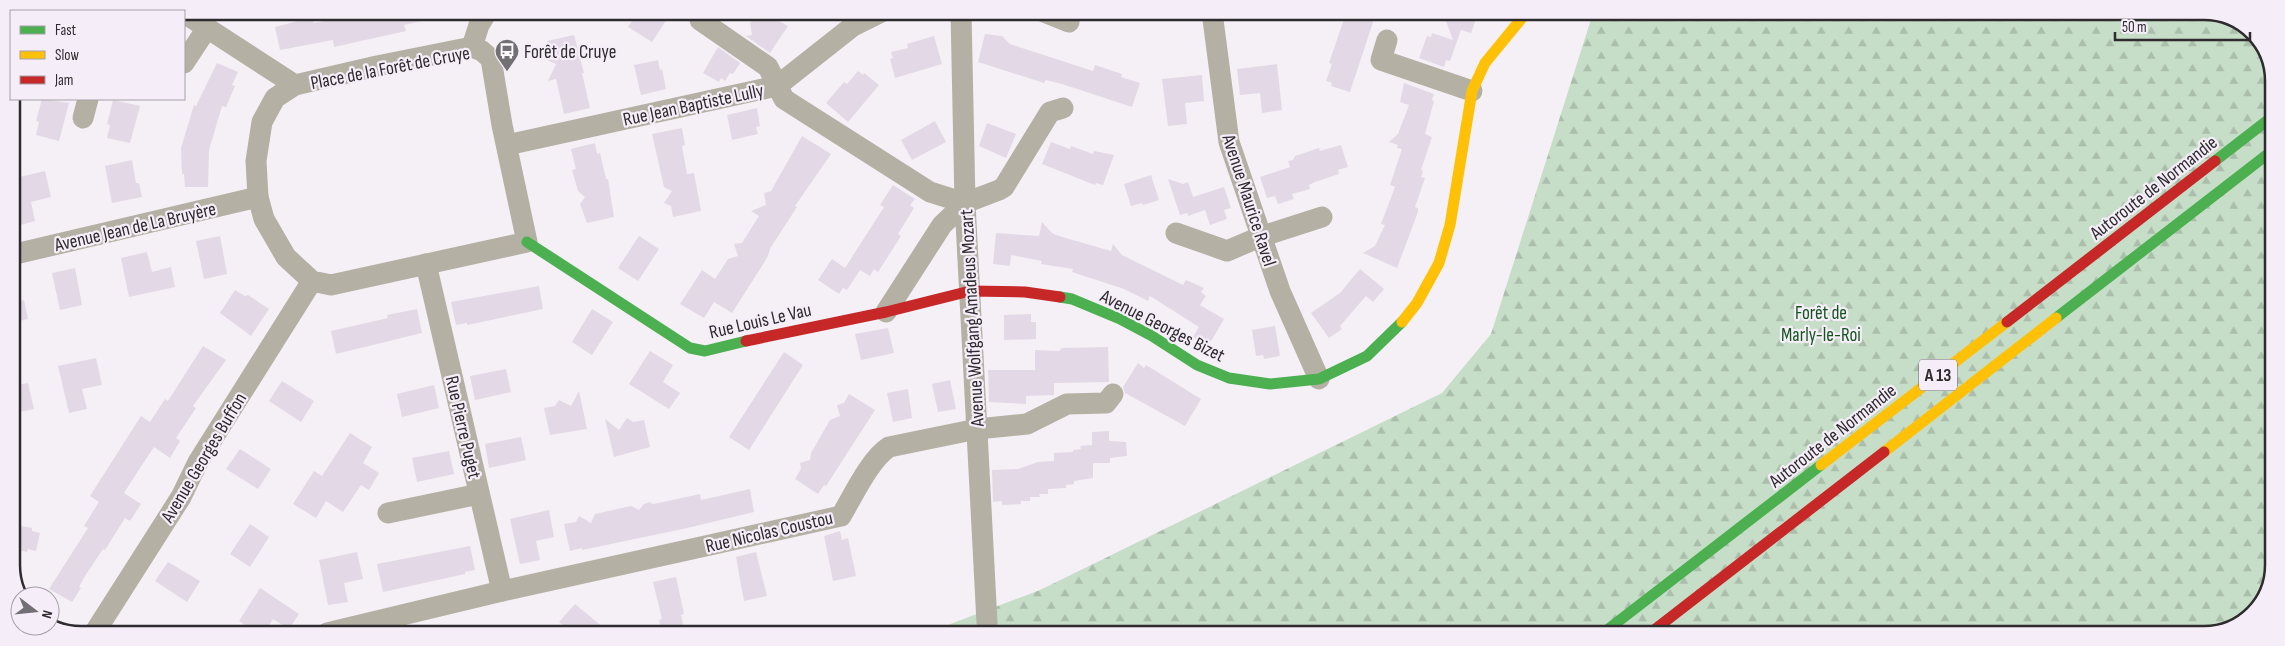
<svg xmlns="http://www.w3.org/2000/svg" width="2285" height="646" font-family="'Sofia Sans Condensed',sans-serif">
	<defs>
		<pattern id="forest-firs" width="22" height="20" patternUnits="userSpaceOnUse" patternTransform="scale(1.25)"><rect width="22" height="20" fill="#c6ddc7"/><path d="M5 1l3.5 6h-7zM16 11l3.5 6h-7z" fill="#aabeab"/></pattern>
	</defs>
	<rect width="100%" height="100%" fill="#f4f0f6"/>
	<path fill="url(#forest-firs)" d="M1593,13L2222,14L2257,35L2274,76L2271,583L2247,620L2205,635L927,633L1040,590L1442,393L1491,334Z"/>
	<g fill="#e3d9e6">
		<path d="M370,12H435V18L404,25L406,31L334,47L333,40L280,50L275,27L313,17L314,23Z"/>
		<path d="M638,12H667L664,17L667,19L652,42L628,27Z"/>
		<path d="M762,12L788,26L770,53L746,36L752,35L750,22L757,19Z"/>
		<path d="M1346,13H1376L1350,92L1331,86L1332,83L1326,81L1332,64L1329,63Z"/>
		<path d="M1443,13H1478L1471,33L1461,30L1450,61L1446,60L1444,67L1419,58L1427,36L1431,37L1432,33L1453,40Z"/>
		<path d="M985,34L1002,36L1010,44L1093,71L1095,65L1122,74L1121,77L1140,83L1132,107L1062,84L1046,80L1044,83L978,62Z"/>
		<path d="M574,35L584,73H582L590,108L564,114L556,79L548,81L556,64L544,59L549,51L547,41Z"/>
		<path d="M934,36L942,64L895,78L890,59L893,58L891,52L908,48L907,44Z"/>
		<path d="M718,47L740,63L733,74L730,73L725,81L721,78L719,82L703,73Z"/>
		<path d="M658,60L660,70L662,69L666,89L641,95L634,65Z"/>
		<path d="M217,63L238,72L232,85L235,86L226,107L222,106L209,150L208,187H185L184,174H182L181,148L194,105L196,106Z"/>
		<path d="M1277,64L1282,110L1262,113L1260,93L1240,95L1237,69Z"/>
		<path d="M858,71L863,75L864,73L879,85L848,122L826,103L844,82L847,84Z"/>
		<path d="M1202,75L1204,101L1185,103L1187,124L1168,126L1162,79Z"/>
		<path d="M1404,83L1434,94L1432,100L1434,101L1425,134L1432,137L1421,170L1423,171L1421,177L1425,178L1415,207L1418,208V212L1397,268L1363,253L1375,246L1385,225L1381,224L1395,187L1390,185L1402,149L1397,148L1398,145L1389,142L1398,134L1409,105L1400,102Z"/>
		<path d="M42,99L69,103L59,141L36,135L39,122L36,121Z"/>
		<path d="M113,100L140,106L130,143L107,138L110,125L107,124Z"/>
		<path d="M757,108L760,126L756,127L758,134L732,140L727,115Z"/>
		<path d="M935,121L946,142L912,160L901,140Z"/>
		<path d="M987,123L1016,134L1006,158L979,146Z"/>
		<path d="M682,128L685,145L682,146L687,174L694,173L701,211L673,217L671,206L664,203L672,191L664,187L652,134Z"/>
		<path d="M802,136L831,154L795,206L797,207L771,247L767,258L732,313L714,302L704,318L680,304L702,270L715,279L728,259L738,256L734,244L742,243L759,216L751,211L766,205L764,193L771,191Z"/>
		<path d="M1051,142L1070,149L1071,146L1093,154L1094,151L1114,155L1103,185L1096,183L1095,185L1042,164Z"/>
		<path d="M595,143L597,154L600,153L606,179H608L614,217L587,223L580,204L585,197L578,191L572,170L576,169L571,149Z"/>
		<path d="M1341,145L1348,167L1338,170L1339,174L1315,182L1309,185L1310,189L1292,194L1294,199L1278,204L1275,196L1267,198L1260,177L1290,167L1288,161L1293,160L1295,156L1319,148L1320,151Z"/>
		<path d="M132,160L136,183H139L142,197L112,203L105,166Z"/>
		<path d="M45,171L51,197L31,202L35,221L17,226L11,201V179Z"/>
		<path d="M1151,175L1159,200L1143,205L1142,203L1131,206L1124,184Z"/>
		<path d="M1168,179L1183,184L1188,182L1193,197L1224,187L1231,208L1224,210L1227,219L1210,225L1205,210L1188,216L1187,213L1180,215Z"/>
		<path d="M893,185L915,199L910,205L914,208L898,234L901,236L878,272L874,269L870,276L860,270L847,290L843,288L839,294L818,280L832,259L845,268L884,207L880,205Z"/>
		<path d="M1042,222L1052,233L1059,236L1111,251L1113,244L1122,255L1183,285L1186,280L1204,288L1201,292L1206,296L1200,305L1224,319L1213,338L1207,346L1193,337L1199,327L1150,296L1148,301L1124,289L1072,272L1073,269L1041,264L1042,261L1011,255L1010,266L993,264L996,233L1039,236Z"/>
		<path d="M220,236L227,274L204,279L196,241Z"/>
		<path d="M639,236L659,249L638,281L618,268Z"/>
		<path d="M147,252L152,272L171,267L175,287L129,297L121,258Z"/>
		<path d="M75,268L82,305L60,310L52,273Z"/>
		<path d="M1360,269L1384,289L1373,302L1366,296L1340,326L1342,329L1329,338L1311,313L1340,293Z"/>
		<path d="M539,286L543,309L467,325V323L456,325L451,302Z"/>
		<path d="M235,290L245,296L248,295L269,309L251,336L220,313Z"/>
		<path d="M24,300L28,319L11,323V303Z"/>
		<path d="M417,309L422,333L336,354L331,331L388,318L387,315Z"/>
		<path d="M592,309L613,322L592,355L572,342Z"/>
		<path d="M1031,314V322H1036V339L1004,340V315Z"/>
		<path d="M1275,326L1280,356L1264,359L1263,355L1256,356L1252,330Z"/>
		<path d="M888,328L894,353L861,360L855,334Z"/>
		<path d="M203,346L226,360L193,406L196,408L176,438L180,441L170,458L154,447L138,471L124,493L141,504L130,521L125,518L105,550L103,549L85,576L79,587L81,588L72,602L49,589L88,528L84,526L99,502L90,496L141,416L150,422L165,399L168,401Z"/>
		<path d="M1108,347L1109,382L1054,383V395L1026,396V404L989,402L988,370H1035V350L1059,351L1062,348Z"/>
		<path d="M650,351L673,365L663,382L680,393L669,409L629,384Z"/>
		<path d="M784,352L803,365L749,450L729,437Z"/>
		<path d="M96,358L102,385L82,389L87,409L69,413L58,366Z"/>
		<path d="M1138,363L1144,368L1146,365L1201,399L1185,426L1125,393L1123,387Z"/>
		<path d="M506,369L511,392L475,400L470,376Z"/>
		<path d="M950,380L956,409L938,412L932,384Z"/>
		<path d="M282,381L314,401L301,422L269,401Z"/>
		<path d="M28,383L34,409L11,414V386Z"/>
		<path d="M434,385L439,408L402,417L397,394Z"/>
		<path d="M908,389L912,418L893,422L887,393Z"/>
		<path d="M579,391L587,429L550,435L544,408L555,406L559,400L571,406Z"/>
		<path d="M849,394L875,410L826,486L824,485L818,494L795,479L801,469L800,463L810,460L811,453L830,420L840,416L837,405L844,403Z"/>
		<path d="M627,418L633,422L644,420L650,447L614,457L605,419L619,430Z"/>
		<path d="M1109,431V441L1126,442L1127,456L1110,458V463H1093V478L1074,481V484L1066,485V488L1048,489V494H1039L1040,497H1030V501H1021V504L1002,505V501L993,502L992,470L1018,469L1038,462L1054,461V453L1073,452V450L1081,449L1080,446L1092,445V432Z"/>
		<path d="M350,433L372,447L363,463L379,473L369,490L361,485L343,512L326,501L316,518L293,504L314,471L322,476Z"/>
		<path d="M521,437L526,460L489,468L485,444Z"/>
		<path d="M240,449L271,469L258,489L226,469Z"/>
		<path d="M449,451L454,474L417,482L412,458Z"/>
		<path d="M750,489L754,512L683,529L582,550V548L570,551L564,524L576,522L579,516L591,523L595,514L631,506L639,510L644,504L649,502L653,504L663,502L700,494L701,500Z"/>
		<path d="M549,510L554,537L536,541L540,560L520,564L510,519Z"/>
		<path d="M11,524L32,528V531L40,533L36,551L28,549L27,552L11,548Z"/>
		<path d="M250,524L269,537L250,567L230,554Z"/>
		<path d="M840,531L842,540L848,538L856,576L833,581L824,536Z"/>
		<path d="M470,546L475,570L465,572V574L383,592L377,564Z"/>
		<path d="M357,552L363,579L344,583L348,602L328,605L319,560Z"/>
		<path d="M756,552L767,596L744,601L736,557Z"/>
		<path d="M168,562L200,581L187,602L155,581Z"/>
		<path d="M676,577L684,614L681,615L684,628L662,633L659,620L662,619L653,582Z"/>
		<path d="M260,588L299,614L289,629L273,619L264,633H257L239,621Z"/>
		<path d="M575,604L610,633H573L559,622Z"/>
	</g>
	<g fill="none" stroke-linecap="round" stroke-linejoin="round">
		<g stroke="#b5b0a4" stroke-width="21">
			<path d="M961,12L965,203L987,623"/>
			<path d="M1044,12L1069,22"/>
			<path d="M1212,12L1229,142L1280,291L1319,379"/>
			<path d="M184,13L295,85"/>
			<path d="M700,20L768,67L784,99L930,192L965,203"/>
			<path d="M1387,40L1381,60L1472,91"/>
			<path d="M472,47L482,51L491,59L502,125L527,242L331,285L312,281L286,257L264,219L258,197L256,161L262,122L275,98L295,85L377,66Z"/>
			<path d="M472,47L479,25L487,12"/>
			<path d="M184,63L207,28"/>
			<path d="M83,118L88,99"/>
			<path d="M507,145L777,86L853,26L881,12"/>
			<path d="M1176,233L1227,251L1260,237L1322,217"/>
			<path d="M11,255L258,197"/>
			<path d="M426,264L502,591"/>
			<path d="M886,312L942,225L965,203L999,190L1004,187L1050,112L1063,108"/>
			<path d="M388,513L479,494"/>
			<path d="M95,632L181,497L198,462L312,281"/>
			<path d="M327,633L502,591L841,516C853,496 870,459 889,447L977,429L1027,424L1067,404L1106,403L1113,394"/>
		</g>
		<g stroke="#4caf50" stroke-width="11">
			<path d="M2215,161L2273,116"/>
			<path d="M527,242L690,348L705,351L746,341"/>
			<path d="M1060,297L1072,299L1120,319L1152,336L1197,365L1229,378L1270,384L1319,379L1367,356L1402,322"/>
			<path d="M2056,318L2273,150"/>
			<path d="M1602,634L1821,465"/>
		</g>
		<g stroke="#ffc107" stroke-width="11">
			<path d="M1402,322L1417,303L1439,263L1450,225L1472,91L1485,63L1526,13"/>
			<path d="M1884,452L2056,318"/>
			<path d="M1821,465L2007,322"/>
		</g>
		<g stroke="#c62828" stroke-width="11">
			<path d="M2007,322L2215,161"/>
			<path d="M746,341L886,312L970,291L1025,292L1060,297"/>
			<path d="M1649,634L1884,452"/>
		</g>
	</g>
	<defs>
		<symbol id="bus-pin" viewBox="-11 -11 22 30"><path d="M0 17L-7.5 6A9.5 9.5 0 1 1 7.5 6Z" fill="#737075" stroke="#f5eef8"/><path d="M-5-6H5V4H4V6H2V4H-2V6H-4V4H-5ZM-3.5-4V0h7V-4ZM-3.5 1.2v1.5H-2V1.2ZM2 1.2v1.5H3.5V1.2Z" fill="#fff"/></symbol>
	</defs>
	<g fill-rule="evenodd">
		<use href="#bus-pin" x="493" y="37" width="28" height="38"/>
	</g>
	<g text-anchor="middle" stroke-width="4.5" stroke-linejoin="round" paint-order="stroke">
		<rect fill="#f5eef8" stroke="#6a666b" stroke-width="1" x="1919" y="359.5" width="38" height="31" rx="4"/>
		<g font-size="18" font-weight="bold" fill="#2e2b2f">
			<text x="1938" y="381">A 13</text>
		</g>
		<g font-size="19" fill="#2e2b2f" stroke="#f5eef8" text-anchor="start">
			<text x="524" y="58">Forêt de Cruye</text>
		</g>
		<g font-size="19" fill="#2e2b2f" stroke="#f5eef8">
			<text transform="translate(390 67) rotate(-11)" y="7">Place de la Forêt de Cruye</text>
			<text transform="translate(693 104) rotate(-12)" y="7">Rue Jean Baptiste Lully</text>
			<text transform="translate(2153 187) rotate(-38)" y="7">Autoroute de Normandie</text>
			<text transform="translate(1250 200) rotate(72)" y="7">Avenue Maurice Ravel</text>
			<text transform="translate(135 226) rotate(-13)" y="7">Avenue Jean de La Bruyère</text>
			<text transform="translate(971 318) rotate(-93)" y="7">Avenue Wolfgang Amadeus Mozart</text>
			<text transform="translate(760 320) rotate(-13)" y="7">Rue Louis Le Vau</text>
			<text transform="translate(1163 325) rotate(27)" y="7">Avenue Georges Bizet</text>
			<text transform="translate(464 427) rotate(77)" y="7">Rue Pierre Puget</text>
			<text transform="translate(1832 435) rotate(-38)" y="7">Autoroute de Normandie</text>
			<text transform="translate(203 457) rotate(-59)" y="7">Avenue Georges Buffon</text>
			<text transform="translate(769 531) rotate(-13)" y="7">Rue Nicolas Coustou</text>
		</g>
		<g font-size="19" fill="#13541d" stroke="#f5eef8">
			<text x="1821" y="319">Forêt de<tspan x="1821" dy="22">Marly-le-Roi</tspan></text>
		</g>
	</g>
	<path d="M0 0H2285V646H0ZM81 20H2204A61 61 0 0 1 2265 81V565A61 61 0 0 1 2204 626H81A61 61 0 0 1 20 565V81A61 61 0 0 1 81 20Z" fill="#f5eef8" fill-rule="evenodd"/>
	<path fill="none" stroke="#2e2b2f" stroke-width="2.5" d="M81 20H2204A61 61 0 0 1 2265 81V565A61 61 0 0 1 2204 626H81A61 61 0 0 1 20 565V81A61 61 0 0 1 81 20Z"/>
	<rect x="10" y="10" width="175" height="90" fill="#f5eef8" stroke="#a5a0a8"/>
	<rect x="20" y="26" width="25" height="8" fill="#4caf50" stroke="#a5a0a8"/>
	<text x="55" y="35" font-size="15" fill="#2e2b2f">Fast</text>
	<rect x="20" y="51" width="25" height="8" fill="#ffc107" stroke="#a5a0a8"/>
	<text x="55" y="60" font-size="15" fill="#2e2b2f">Slow</text>
	<rect x="20" y="76" width="25" height="8" fill="#c62828" stroke="#a5a0a8"/>
	<text x="55" y="85" font-size="15" fill="#2e2b2f">Jam</text>
	<g transform="translate(35 611) rotate(106)"><circle r="24" fill="#f5eef8" stroke="#a5a0a8"/>
	<path d="M0-4L9 19L0 12L-9 19Z" fill="#737075"/>
	<text y="-8" font-size="14" font-weight="bold" text-anchor="middle" fill="#2e2b2f">N</text>
	</g>
	<path d="M2115 32v8h135v-8" fill="none" stroke="#2e2b2f" stroke-width="2.5"/>
	<text x="2122" y="32" font-size="15" fill="#2e2b2f" stroke="#f5eef8" stroke-width="4" paint-order="stroke">50 m</text>
</svg>
